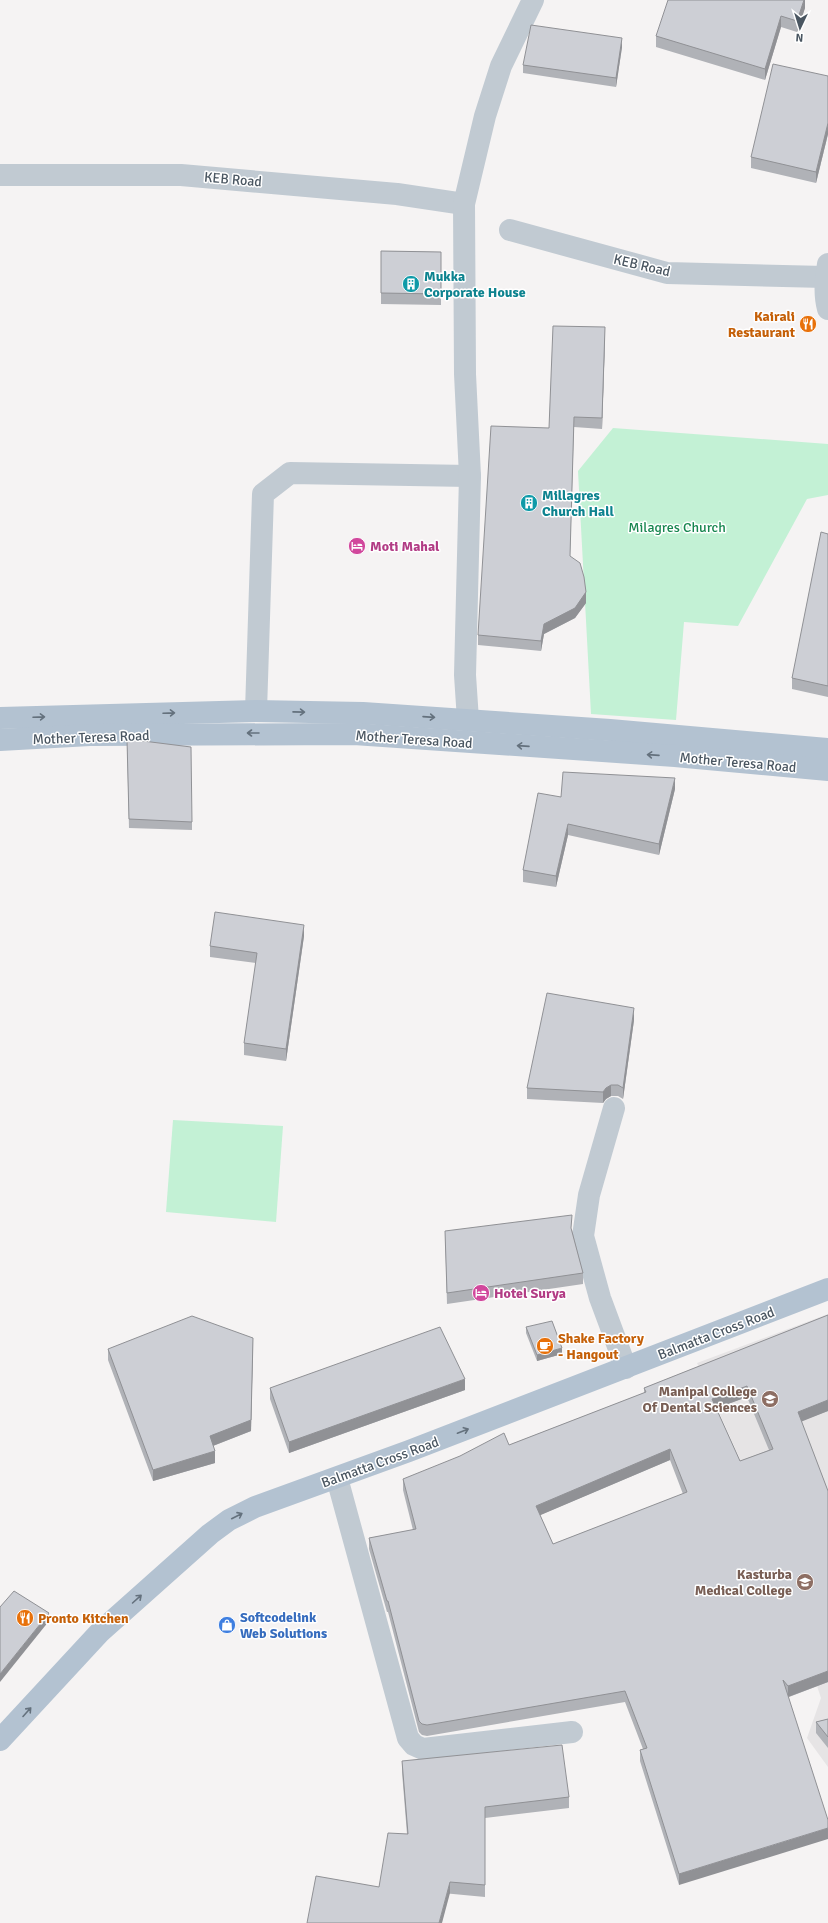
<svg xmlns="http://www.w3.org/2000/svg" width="828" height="1923" font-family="Signika,sans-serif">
	<rect width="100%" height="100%" fill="#f5f3f3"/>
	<path fill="#e6e4e5" d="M828,1314V1767L807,1738L821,1698L743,1466L697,1363Z"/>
	<g fill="#c3f1d5">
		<path d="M613,428L828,444V495L807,499L738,626L684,622L676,720L591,714L578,471Z"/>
		<path d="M173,1120L283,1126L276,1222L166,1212Z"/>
	</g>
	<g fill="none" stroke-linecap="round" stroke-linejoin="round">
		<g stroke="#c1cad2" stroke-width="22">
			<path d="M0,175H181L397,194L464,204"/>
			<path d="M510,230L667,273L825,277"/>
			<path d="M828,264C825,280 824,294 828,309"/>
			<path d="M256,711L263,494L290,473L470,476"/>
			<path d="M468,720L465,675L470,476L465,374L464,204L485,116L501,66L533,0"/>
			<path d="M614,1108L589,1195L583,1236L600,1298L626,1368"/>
			<path d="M337,1478L408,1738L414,1745L423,1749L572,1732"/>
		</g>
		<g stroke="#b3c2d1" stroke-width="22">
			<path d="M0,718L256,711L363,713L610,730L828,749"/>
			<path d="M0,740L90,735L354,734L675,756L828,770"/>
			<path d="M0,1740L100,1632L210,1534L229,1520L255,1507L409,1451L828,1289"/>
		</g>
	</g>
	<g fill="#b0b2b7" fill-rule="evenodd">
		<path d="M805,0V8L797,32L781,27L765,80L656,47V36Z"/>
		<path d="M622,47L616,87L523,73V65Z"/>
		<path d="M828,76V134L816,183L751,168V157Z"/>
		<path d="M381,251L441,252V305L381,304Z"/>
		<path d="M605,338L602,429L574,427L570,556L586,603L575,618L544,634L541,651L478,645V635L549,428Z"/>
		<path d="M828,534V697L792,689V678Z"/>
		<path d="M127,747L192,822V830L129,828Z"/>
		<path d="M675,789L659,855L568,835L556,887L523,882V870L561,797Z"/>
		<path d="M304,936L286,1061L244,1055V1043L256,963L210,957V946Z"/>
		<path d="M634,1020L623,1099L618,1096H611L606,1099L603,1103L527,1099V1088Z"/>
		<path d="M572,1230L583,1273V1284L447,1304L445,1231Z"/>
		<path d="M828,1315V1411L801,1421L828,1491V1682L789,1697L679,1885L640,1761V1750L643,1749L625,1702L427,1736L422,1735L419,1732L388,1612H387L369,1549V1538L413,1530L403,1490V1479L509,1445L644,1393V1388ZM747,1397L769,1450L740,1461L716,1408ZM670,1460L683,1494L553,1544L540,1515Z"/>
		<path d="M526,1327L562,1354L537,1361L526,1333Z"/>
		<path d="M108,1349H253L251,1431L213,1446L215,1463L153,1481L108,1360Z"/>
		<path d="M270,1388L465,1390L289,1453L270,1399Z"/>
		<path d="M828,1719V1748L816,1733V1722Z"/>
		<path d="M402,1761L569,1797V1808L485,1818V1897L379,1887L407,1834L402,1772Z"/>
	</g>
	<g fill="#909195">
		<path d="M804,0H805V8L797,32V21Z"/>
		<path d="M781,16V27L765,80V69Z"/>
		<path d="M622,38V47L616,87V78Z"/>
		<path d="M828,123V134L816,183V172Z"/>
		<path d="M605,327V338L602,429V418Z"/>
		<path d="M586,592V603L575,618L544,634L541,651V641L544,624Z"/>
		<path d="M675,778V789L659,855V844Z"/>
		<path d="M568,824V835L556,887V876Z"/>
		<path d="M304,925V936L286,1061V1049Z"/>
		<path d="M634,1008V1020L623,1099V1088Z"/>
		<path d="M611,1085V1096L606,1099L603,1103V1092L606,1088Z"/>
		<path d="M253,1338L251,1431L210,1447V1436Z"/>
		<path d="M562,1348V1354L537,1361V1355Z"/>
		<path d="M465,1379V1390L289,1453V1442Z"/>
		<path d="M747,1386V1397L712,1410V1399Z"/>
		<path d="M828,1400V1411L798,1423V1412Z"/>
		<path d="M670,1449V1460L536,1517V1506Z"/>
		<path d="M215,1451V1463L153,1481V1470Z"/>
		<path d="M49,1613V1621L0,1682V1674Z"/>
		<path d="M828,1671V1682L788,1697V1686Z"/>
		<path d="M828,1828V1839L679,1885V1874Z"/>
		<path d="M450,1882V1893L442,1923H439Z"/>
	</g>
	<g fill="#cdcfd5" stroke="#909195" fill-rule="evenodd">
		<path d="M668,0H804L797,21L781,16L765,69L656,36Z"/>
		<path d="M531,25L622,38L616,78L523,65Z"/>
		<path d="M773,64L828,76V123L816,172L751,157Z"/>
		<path d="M381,251L441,252V294L381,293Z"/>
		<path d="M553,326L605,327L602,418L574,417L570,556L580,563L584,577L586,592L575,608L544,624L541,641L478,635L491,426L549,428Z"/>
		<path d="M821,532L828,534V686L792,678Z"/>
		<path d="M127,739L191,747L192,822L129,819Z"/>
		<path d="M563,772L675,778L659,844L568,824L556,876L523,870L538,793L561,797Z"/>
		<path d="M215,912L304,925L286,1049L244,1043L257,953L210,946Z"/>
		<path d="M547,993L634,1008L623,1088L618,1085H611L606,1088L603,1092L527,1088Z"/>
		<path d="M572,1215L571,1228L583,1273L447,1293L445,1231Z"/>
		<path d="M828,1315V1400L798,1412L828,1491V1671L788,1686L783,1680L828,1820V1828L679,1874L640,1750L647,1748L625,1691L427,1725L422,1724L419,1721L388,1601H387L369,1538L416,1529L403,1479L460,1456L504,1433L509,1445L646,1392L644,1388ZM747,1386L773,1449L740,1461L712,1399ZM670,1449L687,1492L553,1544L536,1506Z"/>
		<path d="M192,1316L253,1338L251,1420L210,1436L215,1451L153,1470L108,1349Z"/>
		<path d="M552,1321L562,1348L537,1355L526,1327Z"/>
		<path d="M440,1327L465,1379L289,1442L270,1388Z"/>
		<path d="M14,1591L49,1613L0,1674V1607Z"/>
		<path d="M828,1719V1737L816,1722Z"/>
		<path d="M562,1745L569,1797L485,1807V1885L450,1882L439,1923H307L316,1876L379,1887L388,1833L408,1834L402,1761Z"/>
	</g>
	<defs><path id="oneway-shaft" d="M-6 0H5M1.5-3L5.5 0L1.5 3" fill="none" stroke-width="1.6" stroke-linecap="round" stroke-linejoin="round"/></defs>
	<g stroke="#64717d">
		<use href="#oneway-shaft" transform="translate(299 712) rotate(1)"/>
		<use href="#oneway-shaft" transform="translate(169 713) rotate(-2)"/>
		<use href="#oneway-shaft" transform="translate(39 717) rotate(-2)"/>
		<use href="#oneway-shaft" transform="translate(429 717) rotate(4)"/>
		<use href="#oneway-shaft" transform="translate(253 733) rotate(180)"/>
		<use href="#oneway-shaft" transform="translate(523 746) rotate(-176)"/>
		<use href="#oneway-shaft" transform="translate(653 755) rotate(-176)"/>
		<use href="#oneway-shaft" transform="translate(463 1431) rotate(-21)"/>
		<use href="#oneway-shaft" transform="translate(237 1516) rotate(-27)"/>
		<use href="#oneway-shaft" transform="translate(137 1599) rotate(-42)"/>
		<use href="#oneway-shaft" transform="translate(27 1712) rotate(-48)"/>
	</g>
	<defs>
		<symbol id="building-disc" viewBox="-11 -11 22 22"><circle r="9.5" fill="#0f9aa8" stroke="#fff"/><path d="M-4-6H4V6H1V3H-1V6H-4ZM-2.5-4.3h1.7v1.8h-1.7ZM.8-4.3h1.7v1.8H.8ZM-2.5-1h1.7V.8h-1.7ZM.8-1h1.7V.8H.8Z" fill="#fff"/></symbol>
		<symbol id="restaurant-disc" viewBox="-11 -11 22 22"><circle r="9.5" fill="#e8710a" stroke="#fff"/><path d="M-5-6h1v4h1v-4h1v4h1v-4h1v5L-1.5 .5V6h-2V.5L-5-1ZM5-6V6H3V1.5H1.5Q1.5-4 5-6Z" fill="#fff"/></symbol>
		<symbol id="hotel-disc" viewBox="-11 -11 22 22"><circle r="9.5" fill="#d1479c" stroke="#fff"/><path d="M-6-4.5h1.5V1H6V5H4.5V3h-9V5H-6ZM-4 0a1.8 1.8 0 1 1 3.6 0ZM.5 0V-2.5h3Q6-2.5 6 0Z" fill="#fff"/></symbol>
		<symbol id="cafe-disc" viewBox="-11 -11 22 22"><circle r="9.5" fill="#e8710a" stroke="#fff"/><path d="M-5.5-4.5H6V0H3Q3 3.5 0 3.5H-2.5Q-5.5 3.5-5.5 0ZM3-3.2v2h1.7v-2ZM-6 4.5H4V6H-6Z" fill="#fff"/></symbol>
		<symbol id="university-disc" viewBox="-11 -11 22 22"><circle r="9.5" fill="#8d6e63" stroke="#fff"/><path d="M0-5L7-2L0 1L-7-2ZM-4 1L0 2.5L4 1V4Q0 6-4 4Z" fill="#fff"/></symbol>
		<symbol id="shop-disc" viewBox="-11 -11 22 22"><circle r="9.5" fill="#3f7fe0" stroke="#fff"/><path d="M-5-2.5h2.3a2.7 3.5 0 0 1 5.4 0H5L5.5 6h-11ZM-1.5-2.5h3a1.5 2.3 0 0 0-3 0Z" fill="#fff"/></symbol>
	</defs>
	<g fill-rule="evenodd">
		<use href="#building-disc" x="401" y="274" width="20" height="20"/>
		<use href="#restaurant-disc" x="798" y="314" width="20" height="20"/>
		<use href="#building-disc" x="519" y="493" width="20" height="20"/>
		<use href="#hotel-disc" x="347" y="536" width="20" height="20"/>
		<use href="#hotel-disc" x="471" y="1283" width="20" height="20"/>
		<use href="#cafe-disc" x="535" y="1336" width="20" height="20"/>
		<use href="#university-disc" x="760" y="1389" width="20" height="20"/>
		<use href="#university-disc" x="795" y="1572" width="20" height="20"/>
		<use href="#restaurant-disc" x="15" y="1608" width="20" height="20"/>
		<use href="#shop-disc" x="217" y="1615" width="20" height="20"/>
	</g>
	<g text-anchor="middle" stroke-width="3" stroke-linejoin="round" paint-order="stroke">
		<g font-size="14" fill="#4a5661" stroke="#fff">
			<text transform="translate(233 179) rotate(5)" y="5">KEB Road</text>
			<text transform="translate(642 265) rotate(13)" y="5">KEB Road</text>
			<text transform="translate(91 737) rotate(-2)" y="5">Mother Teresa Road</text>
			<text transform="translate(414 739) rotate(4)" y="5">Mother Teresa Road</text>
			<text transform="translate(738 762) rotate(5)" y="5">Mother Teresa Road</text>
			<text transform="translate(716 1333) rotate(-21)" y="5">Balmatta Cross Road</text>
			<text transform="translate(380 1462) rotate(-20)" y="5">Balmatta Cross Road</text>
		</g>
		<g font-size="14" font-weight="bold" fill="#0d838f" stroke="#fff" text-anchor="start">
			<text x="424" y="281">Mukka<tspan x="424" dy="16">Corporate House</tspan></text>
			<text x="542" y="500">Millagres<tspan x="542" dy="16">Church Hall</tspan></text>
		</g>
		<g font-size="14" font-weight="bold" fill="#c56008" stroke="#fff" text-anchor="start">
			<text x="795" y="321" text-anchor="end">Kairali<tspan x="795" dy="16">Restaurant</tspan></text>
			<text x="558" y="1343">Shake Factory<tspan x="558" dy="16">- Hangout</tspan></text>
			<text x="38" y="1623">Pronto Kitchen</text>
		</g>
		<g font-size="14" fill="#17864f" stroke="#fff">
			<text x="677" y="532">Milagres Church</text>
		</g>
		<g font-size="14" font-weight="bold" fill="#b23c85" stroke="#fff" text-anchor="start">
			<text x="370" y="551">Moti Mahal</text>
			<text x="494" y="1298">Hotel Surya</text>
		</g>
		<g font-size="14" font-weight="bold" fill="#785e54" stroke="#fff" text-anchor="end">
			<text x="757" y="1396">Manipal College<tspan x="757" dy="16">Of Dental Sciences</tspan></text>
			<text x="792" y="1579">Kasturba<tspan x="792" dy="16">Medical College</tspan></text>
		</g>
		<g font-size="14" font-weight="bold" fill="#366cbe" stroke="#fff" text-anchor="start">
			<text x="240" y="1622">Softcodelink<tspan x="240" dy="16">Web Solutions</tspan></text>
		</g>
	</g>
	<g transform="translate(800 28) rotate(184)" stroke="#ffffff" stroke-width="3" paint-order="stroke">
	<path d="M0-3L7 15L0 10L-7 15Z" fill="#4a5661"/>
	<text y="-6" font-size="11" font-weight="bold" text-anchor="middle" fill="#4a5661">N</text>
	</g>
</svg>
